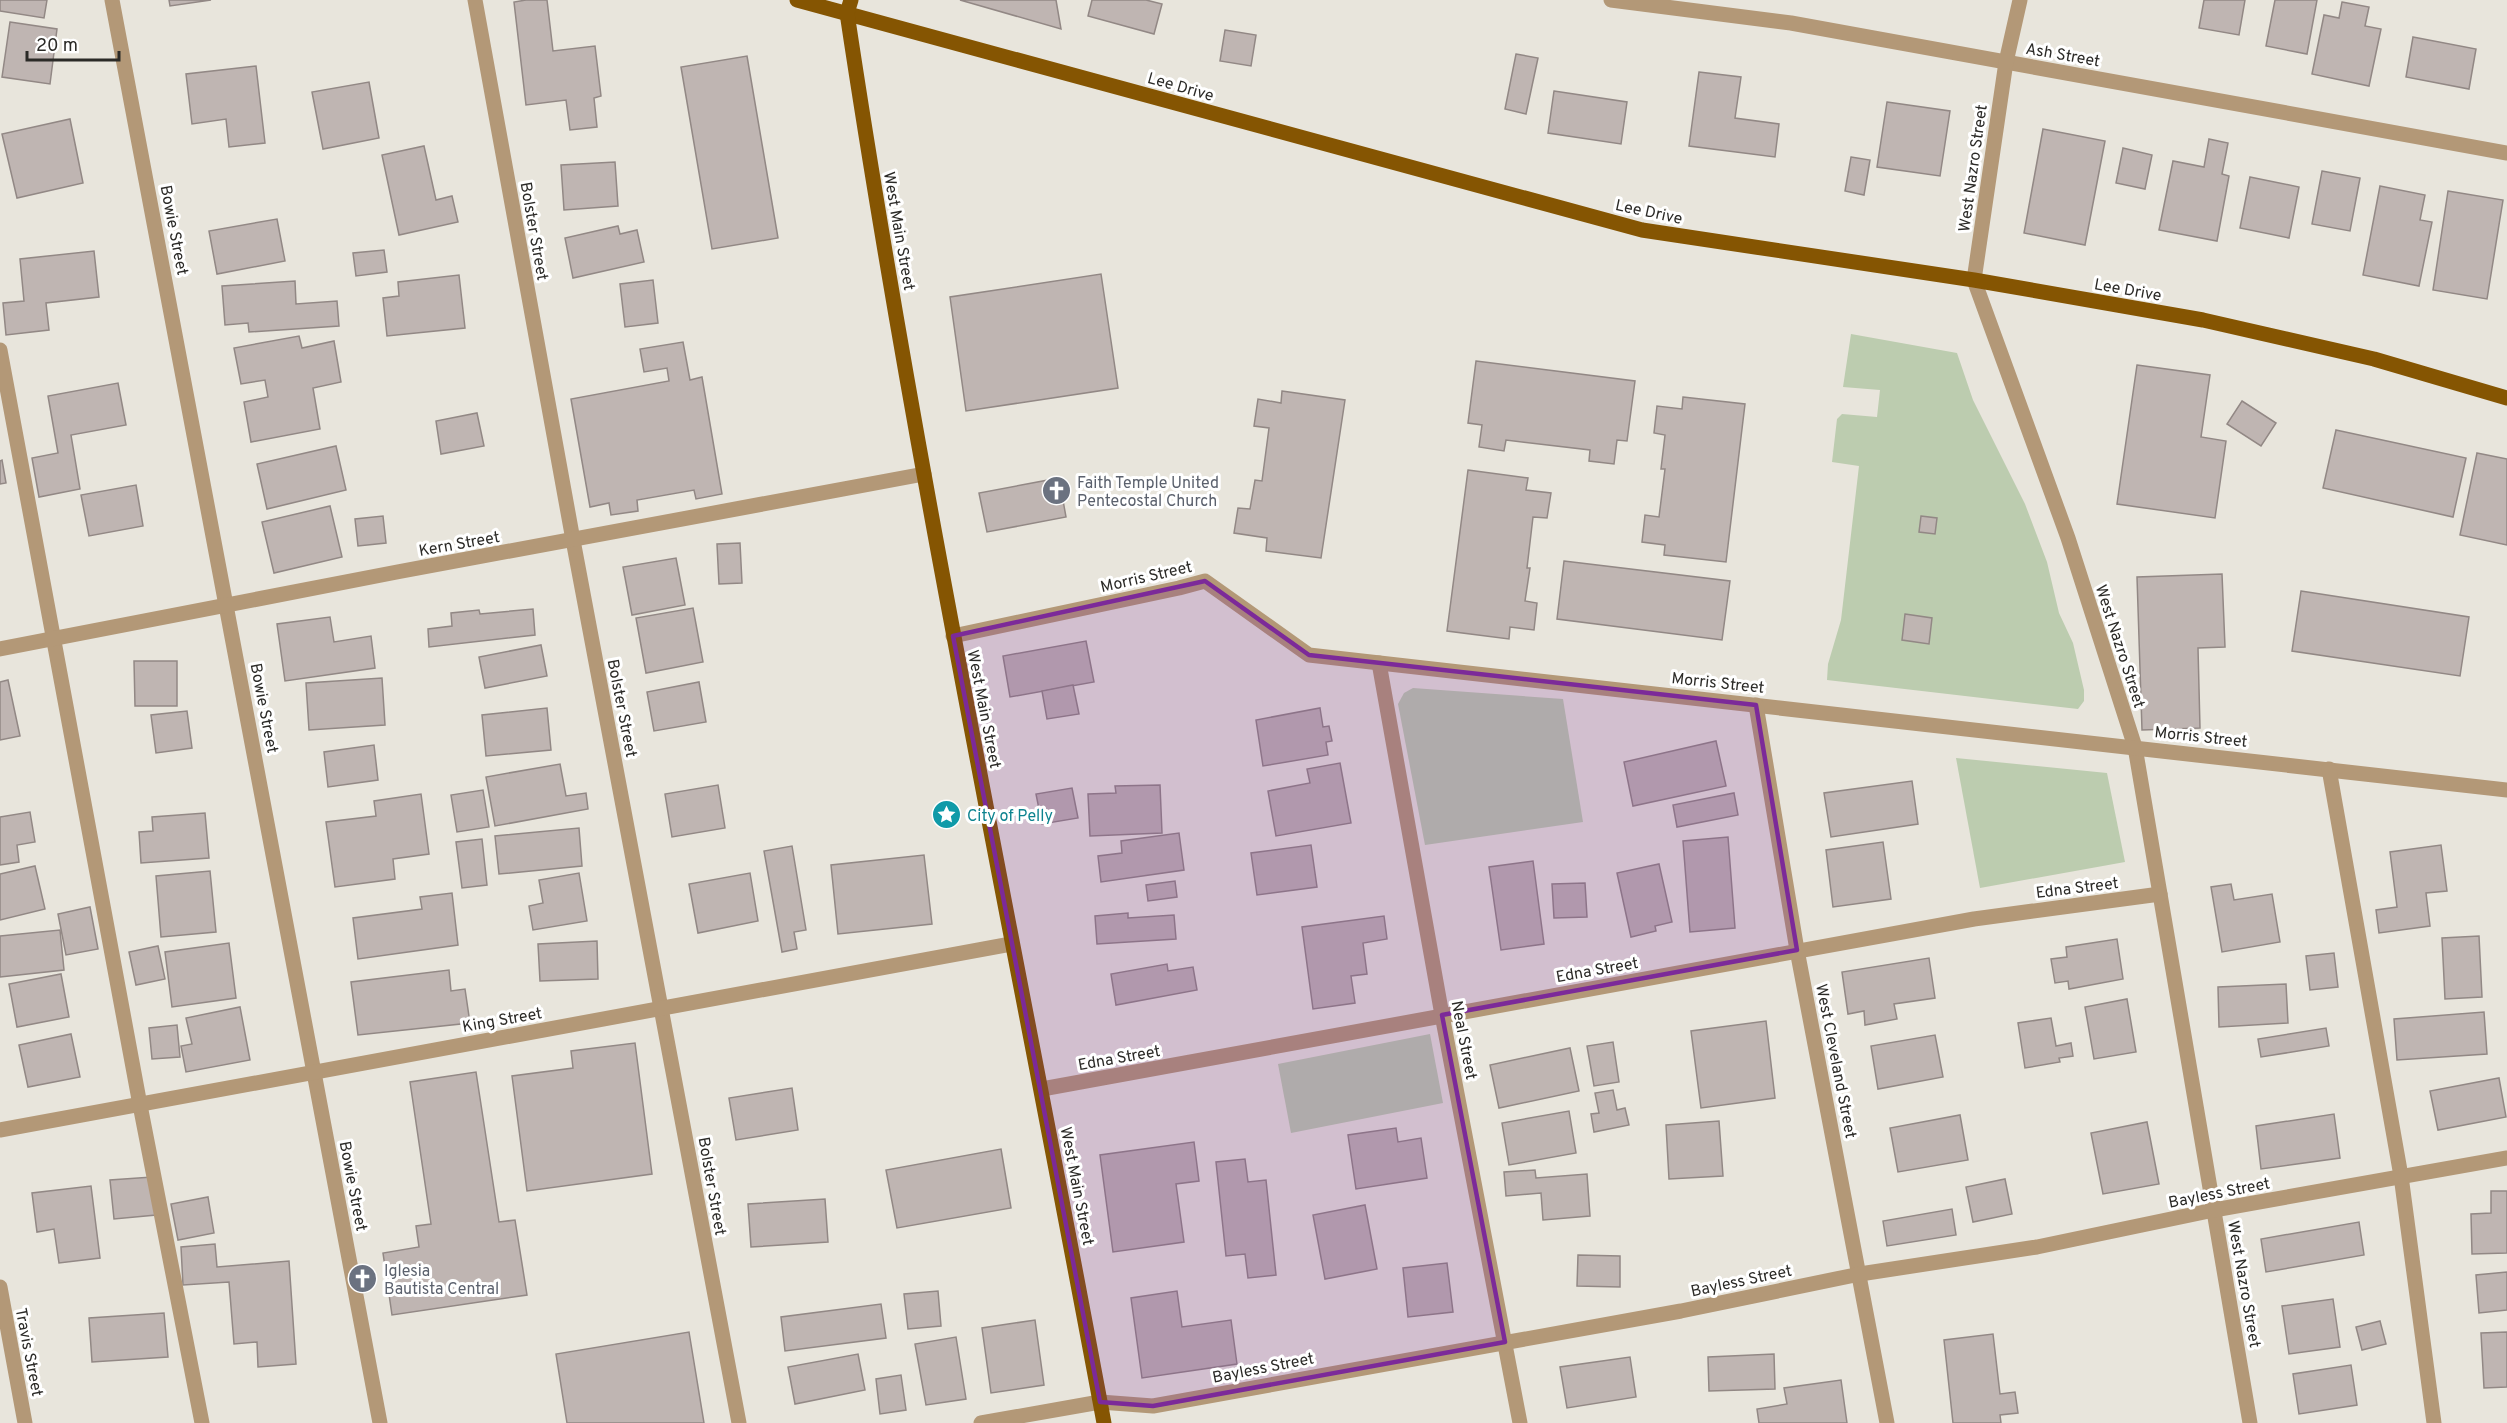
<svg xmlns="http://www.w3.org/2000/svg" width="2507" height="1423" font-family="Overpass,sans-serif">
	<rect width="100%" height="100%" fill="#e8e5dc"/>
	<g fill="#bcccaf">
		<path d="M1851,334L1957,353L1973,400L2025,504L2047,562L2059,613L2073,643L2084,690V701L2078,709L1827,680L1828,664L1841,620L1859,466L1832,462L1837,419L1842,414L1877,417L1880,390L1843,387Z"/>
		<path d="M1413,688L1563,699L1583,822L1425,845L1398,704L1404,693Z"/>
		<path d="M1956,758L2107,773L2125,862L1980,888Z"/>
		<path d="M1430,1034L1443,1103L1291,1133L1278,1064Z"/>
	</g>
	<g fill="#bfb5b2" stroke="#928885" stroke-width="1.5">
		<path d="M0,0H47L44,18L0,11Z"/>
		<path d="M169,0H211L170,6Z"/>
		<path d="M526,0H547L553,51L595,46L601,96L594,98L597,127L570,130L566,100L526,105L514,2Z"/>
		<path d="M960,0H1056L1061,29Z"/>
		<path d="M1092,0H1146L1162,4L1154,34L1088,16Z"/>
		<path d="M2204,0H2245L2239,35L2199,28Z"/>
		<path d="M2275,0H2317L2307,54L2266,46Z"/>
		<path d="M2342,2L2369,7L2365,26L2381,29L2369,86L2312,74L2324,15L2339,18Z"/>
		<path d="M10,22L57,29L50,84L2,77Z"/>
		<path d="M1225,30L1256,35L1251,66L1220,61Z"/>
		<path d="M2413,37L2476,49L2469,89L2406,77Z"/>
		<path d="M1516,54L1538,58L1526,114L1505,109Z"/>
		<path d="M747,56L778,238L712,249L681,67Z"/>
		<path d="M256,66L265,143L229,147L226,119L192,124L186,74Z"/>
		<path d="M1699,72L1741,77L1735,118L1779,124L1775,157L1689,146Z"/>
		<path d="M369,82L379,138L323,149L312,92Z"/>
		<path d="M1554,91L1627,102L1621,144L1548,133Z"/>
		<path d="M1887,102L1950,111L1940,176L1877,167Z"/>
		<path d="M70,119L83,183L17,198L2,134Z"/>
		<path d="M2043,129L2105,141L2085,245L2024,233Z"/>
		<path d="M2209,139L2228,143L2222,174L2229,176L2217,241L2159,230L2173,161L2204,167Z"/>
		<path d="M424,146L436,200L452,196L458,222L399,235L382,155Z"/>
		<path d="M2123,148L2152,155L2145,189L2116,183Z"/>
		<path d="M1851,157L1870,160L1864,195L1845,191Z"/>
		<path d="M615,162L618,206L564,210L561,165Z"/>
		<path d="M2322,171L2360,178L2350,231L2312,224Z"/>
		<path d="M2250,177L2299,187L2289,238L2240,228Z"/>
		<path d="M2380,186L2425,195L2420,220L2432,222L2419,286L2363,275Z"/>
		<path d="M2448,191L2503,200L2487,299L2433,290Z"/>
		<path d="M277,219L285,261L217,274L209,231Z"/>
		<path d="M618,226L620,234L637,230L644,262L573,278L565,238Z"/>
		<path d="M384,250L387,272L356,276L353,253Z"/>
		<path d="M94,251L99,297L46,303L49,330L6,335L3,303L24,301L20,259Z"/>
		<path d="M1101,274L1118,388L966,411L950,297Z"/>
		<path d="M459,275L465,328L387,336L383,298L399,296L398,282Z"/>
		<path d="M653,280L658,323L625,327L620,284Z"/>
		<path d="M295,281L296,304L337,301L339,326L249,332L248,323L225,325L222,286Z"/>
		<path d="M299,336L302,348L334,341L341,382L313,388L320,429L251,442L244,402L268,397L265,380L241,384L234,348Z"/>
		<path d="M683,342L690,380L702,377L722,494L696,499L694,490L637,500L638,511L611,515L609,503L590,507L571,399L669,381L667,368L644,372L640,349Z"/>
		<path d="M1476,361L1635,381L1627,441L1617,440L1614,464L1589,461L1590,450L1506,440L1504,451L1479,447L1482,425L1468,423Z"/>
		<path d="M2137,365L2210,375L2201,437L2226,441L2215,518L2117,504Z"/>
		<path d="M118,383L126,425L71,435L80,489L39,497L32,458L58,453L48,396Z"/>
		<path d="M1282,391L1345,400L1321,558L1266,551L1267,538L1234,533L1238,508L1250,509L1255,480L1262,481L1269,428L1254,426L1258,399L1281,403Z"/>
		<path d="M1683,397L1745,404L1726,562L1664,555L1665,545L1642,542L1645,515L1659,517L1665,469H1661L1665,435L1654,433L1657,406L1682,409Z"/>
		<path d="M2242,401L2276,423L2261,446L2227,424Z"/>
		<path d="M477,413L484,446L441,454L436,421Z"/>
		<path d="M2336,430L2466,458L2453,517L2323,488Z"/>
		<path d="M336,446L346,490L267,509L257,464Z"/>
		<path d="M2477,453L2507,459V545L2460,535Z"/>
		<path d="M2,460L6,483L0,484V461Z"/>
		<path d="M1468,470L1528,478L1526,490L1551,493L1547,518L1533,517L1527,568H1530L1525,601L1537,603L1534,630L1510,627L1509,639L1447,631Z"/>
		<path d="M1059,478L1066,517L987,532L979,493Z"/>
		<path d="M136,485L143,526L89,536L81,495Z"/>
		<path d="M330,506L342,557L274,573L262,522Z"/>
		<path d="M383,516L386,543L358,546L355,519Z"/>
		<path d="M1921,516L1937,518L1935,534L1919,532Z"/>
		<path d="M740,543L742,583L719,584L717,544Z"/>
		<path d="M676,558L685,605L632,615L623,567Z"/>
		<path d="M1564,561L1730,581L1722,640L1557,619Z"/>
		<path d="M2222,574L2225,647L2198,648L2200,728L2142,730L2137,577Z"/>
		<path d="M2301,591L2469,617L2460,676L2292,651Z"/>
		<path d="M693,608L703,662L646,673L636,618Z"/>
		<path d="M533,609L535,635L429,647L428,629L452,626L451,613L479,610L480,614Z"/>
		<path d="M1905,614L1932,618L1929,644L1902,640Z"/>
		<path d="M330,617L334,642L371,636L375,668L285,681L277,624Z"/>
		<path d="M1086,641L1094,682L1010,697L1003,656Z"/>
		<path d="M541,645L547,676L485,688L479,657Z"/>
		<path d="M134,661H177V706H135Z"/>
		<path d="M382,678L385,725L309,730L306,683Z"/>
		<path d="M8,680L20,736L0,740V682Z"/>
		<path d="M699,682L706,722L654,731L647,692Z"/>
		<path d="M1073,685L1079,714L1047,719L1042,691Z"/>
		<path d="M547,708L551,750L486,756L482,715Z"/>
		<path d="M1320,708L1323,727L1329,726L1332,741L1326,742L1328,755L1263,766L1256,720Z"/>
		<path d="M187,711L192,748L156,753L151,715Z"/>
		<path d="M1716,741L1726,786L1633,806L1624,762Z"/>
		<path d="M374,745L378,780L328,787L324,752Z"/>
		<path d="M1340,763L1351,823L1276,836L1268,791L1310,783L1307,769Z"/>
		<path d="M560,764L566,796L586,793L588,809L495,826L486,777Z"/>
		<path d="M1912,781L1918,824L1831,837L1824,793Z"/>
		<path d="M718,785L725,828L672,837L665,794Z"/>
		<path d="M1160,785L1162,833L1090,836L1088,794L1116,793L1115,786Z"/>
		<path d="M1072,788L1078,818L1042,824L1036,794Z"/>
		<path d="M483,790L489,827L457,832L451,795Z"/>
		<path d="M1734,793L1738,815L1677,827L1673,805Z"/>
		<path d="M421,794L429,854L393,859L395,879L335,887L326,822L376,816L374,801Z"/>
		<path d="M30,812L35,842L17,845L19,862L0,865V817Z"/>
		<path d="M205,813L209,858L141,863L139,832L153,831L152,817Z"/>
		<path d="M579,828L582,866L499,874L495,836Z"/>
		<path d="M1179,833L1184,870L1101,882L1098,856L1122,853L1121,841Z"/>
		<path d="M1728,837L1735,928L1690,932L1683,841Z"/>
		<path d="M482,839L487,885L462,888L456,842Z"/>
		<path d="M1883,842L1891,899L1833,907L1826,850Z"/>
		<path d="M1311,845L1317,887L1257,895L1251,853Z"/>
		<path d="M2441,845L2447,891L2426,893L2430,926L2379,933L2376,910L2397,907L2390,852Z"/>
		<path d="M792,846L806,930L794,932L797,949L782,952L764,851Z"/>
		<path d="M924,855L932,924L838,934L831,865Z"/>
		<path d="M1533,861L1544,944L1501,950L1489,867Z"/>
		<path d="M1659,864L1672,922L1655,926L1656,931L1631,937L1617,873Z"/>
		<path d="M35,866L45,909L0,920V874Z"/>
		<path d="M210,871L216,932L161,937L156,876Z"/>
		<path d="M579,873L587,921L533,930L529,906L543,903L539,880Z"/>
		<path d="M750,873L758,921L698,933L689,884Z"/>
		<path d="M1175,881L1177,897L1148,901L1146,885Z"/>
		<path d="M1585,883L1587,917L1554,918L1552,884Z"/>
		<path d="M2231,884L2234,900L2272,894L2280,942L2222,952L2211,887Z"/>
		<path d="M452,893L458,945L358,959L353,918L422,909L420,897Z"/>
		<path d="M90,907L98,949L66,955L58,914Z"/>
		<path d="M1128,913V918L1174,915L1176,939L1097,944L1095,916Z"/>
		<path d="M1384,916L1387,939L1363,943L1367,974L1351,976L1355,1003L1313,1009L1302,927Z"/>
		<path d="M60,930L64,970L0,977V936Z"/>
		<path d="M2479,936L2482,997L2445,999L2442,938Z"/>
		<path d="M2117,939L2123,979L2069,989L2068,981L2055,983L2051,959L2067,957L2066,947Z"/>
		<path d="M597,941L598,979L540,981L538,944Z"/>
		<path d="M229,943L236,998L172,1007L165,952Z"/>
		<path d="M158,946L165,979L136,985L129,952Z"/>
		<path d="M2334,953L2338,987L2310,990L2306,956Z"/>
		<path d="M1929,958L1935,998L1894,1004L1897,1019L1865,1025L1864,1011L1848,1014L1842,972Z"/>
		<path d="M1167,964L1168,971L1193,967L1197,990L1116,1005L1111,974Z"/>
		<path d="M449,970L451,991L465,989L470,1023L358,1035L351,982Z"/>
		<path d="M61,974L69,1017L17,1027L9,984Z"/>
		<path d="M2286,984L2288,1023L2219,1027L2218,987Z"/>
		<path d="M2127,999L2136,1052L2094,1059L2085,1007Z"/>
		<path d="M240,1007L250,1060L186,1072L181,1046L192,1044L186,1018Z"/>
		<path d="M2484,1012L2487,1054L2397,1060L2394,1019Z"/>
		<path d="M2051,1018L2056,1046L2071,1043L2073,1056L2059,1058L2060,1062L2025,1068L2018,1023Z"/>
		<path d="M1766,1021L1775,1098L1701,1108L1691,1031Z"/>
		<path d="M177,1025L180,1057L152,1059L149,1028Z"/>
		<path d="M2326,1028L2329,1046L2261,1057L2258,1039Z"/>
		<path d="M71,1034L80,1077L28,1087L19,1045Z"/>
		<path d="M1935,1035L1943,1077L1878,1089L1871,1046Z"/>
		<path d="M1613,1042L1619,1082L1594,1086L1587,1046Z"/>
		<path d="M635,1043L652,1174L527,1191L512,1076L573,1068L571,1051Z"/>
		<path d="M1570,1048L1579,1091L1499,1108L1490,1065Z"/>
		<path d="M476,1072L499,1222L515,1220L527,1295L392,1315L383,1253L419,1247L416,1226L431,1224L410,1082Z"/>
		<path d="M2499,1078L2506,1117L2438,1130L2430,1091Z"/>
		<path d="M792,1088L798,1130L736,1140L729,1098Z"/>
		<path d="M1613,1090L1617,1110L1625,1108L1629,1125L1594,1132L1591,1114L1599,1113L1595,1093Z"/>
		<path d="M1569,1111L1576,1153L1509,1165L1502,1123Z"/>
		<path d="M2334,1114L2340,1158L2261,1169L2256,1126Z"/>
		<path d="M1960,1115L1968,1160L1898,1172L1890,1128Z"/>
		<path d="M1719,1121L1723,1176L1669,1179L1666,1125Z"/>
		<path d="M2147,1122L2159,1184L2103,1194L2091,1133Z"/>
		<path d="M1396,1128L1398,1142L1421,1138L1427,1178L1356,1189L1348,1135Z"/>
		<path d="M1194,1142L1199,1181L1176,1184L1184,1242L1113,1252L1100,1155Z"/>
		<path d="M1001,1149L1011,1208L897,1228L886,1170Z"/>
		<path d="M1245,1159L1248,1182L1266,1180L1276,1275L1248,1278L1245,1254L1226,1256L1216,1162Z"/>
		<path d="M1535,1170L1536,1178L1587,1174L1590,1216L1543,1220L1541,1193L1506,1196L1504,1172Z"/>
		<path d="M152,1177L156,1215L114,1219L110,1180Z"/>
		<path d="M2005,1179L2012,1214L1973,1222L1966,1187Z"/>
		<path d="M91,1186L100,1258L59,1263L54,1229L37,1232L32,1193Z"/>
		<path d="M2491,1191H2507V1253L2472,1254L2471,1214L2491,1213Z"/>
		<path d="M208,1197L214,1233L178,1240L171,1204Z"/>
		<path d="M825,1199L828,1242L751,1247L748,1204Z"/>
		<path d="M1365,1205L1377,1269L1325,1279L1313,1215Z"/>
		<path d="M1952,1209L1956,1235L1887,1246L1883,1221Z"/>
		<path d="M2359,1222L2364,1255L2266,1272L2261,1239Z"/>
		<path d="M215,1244L217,1267L289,1261L296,1364L258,1367L257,1342L234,1344L229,1282L183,1285L181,1247Z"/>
		<path d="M1578,1255L1620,1256V1287L1577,1286Z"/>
		<path d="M1447,1263L1453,1312L1408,1317L1403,1268Z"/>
		<path d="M2507,1272V1310L2479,1313L2476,1275Z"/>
		<path d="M938,1291L941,1326L908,1329L904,1294Z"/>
		<path d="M1177,1291L1182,1327L1231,1320L1237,1364L1142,1378L1131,1298Z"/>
		<path d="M2333,1299L2340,1347L2289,1354L2282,1306Z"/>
		<path d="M881,1304L886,1338L785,1351L781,1317Z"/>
		<path d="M164,1313L168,1357L92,1362L89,1318Z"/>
		<path d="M1035,1320L1044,1385L991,1393L982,1328Z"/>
		<path d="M2380,1321L2386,1344L2362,1350L2356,1327Z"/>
		<path d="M689,1332L704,1423H567L556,1354Z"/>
		<path d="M2507,1332V1387L2484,1388L2481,1333Z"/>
		<path d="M1993,1334L2000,1394L2015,1392L2018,1413L2000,1415L2001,1423H1953L1944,1340Z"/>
		<path d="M956,1337L966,1399L926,1405L915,1344Z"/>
		<path d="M858,1354L865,1390L795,1404L788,1367Z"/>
		<path d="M1774,1354L1775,1389L1709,1391L1708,1357Z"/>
		<path d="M1630,1357L1636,1397L1567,1408L1560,1367Z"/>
		<path d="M2351,1365L2357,1405L2299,1414L2293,1374Z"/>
		<path d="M901,1375L906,1410L880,1414L876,1379Z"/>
		<path d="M1841,1380L1847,1423H1759L1757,1409L1787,1404L1784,1388Z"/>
	</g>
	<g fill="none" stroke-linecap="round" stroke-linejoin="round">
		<g stroke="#b39877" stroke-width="15">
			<path d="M112,0L380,1423"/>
			<path d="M475,0L573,540L739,1423"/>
			<path d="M1611,0L1791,23L2507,153"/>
			<path d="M2020,0L2006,62L1974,280L2068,538L2135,747L2250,1423"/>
			<path d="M0,350L140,1105L202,1423"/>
			<path d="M953,636L1179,588L1205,581L1309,655L2507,790"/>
			<path d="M0,649L397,572L924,474"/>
			<path d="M1379,663L1442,1015L1520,1423"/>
			<path d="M1756,705L1797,950L1887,1423"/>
			<path d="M2329,769L2401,1176L2434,1423"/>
			<path d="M1042,1089L1974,919L2160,894"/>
			<path d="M0,1130L1011,944"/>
			<path d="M0,1287L25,1423"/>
			<path d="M981,1423L1100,1402L1153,1406L1681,1311L1860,1274L2037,1247L2214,1210L2507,1158"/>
		</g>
		<g stroke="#855502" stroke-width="15">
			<path d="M797,0L1642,230L1974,280L2203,320L2374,359L2507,398"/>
			<path d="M851,0L847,13C918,486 1017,953 1104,1423"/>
		</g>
	</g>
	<path fill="#7c2a99" fill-opacity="0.2" stroke="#7c2a99" stroke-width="4.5" stroke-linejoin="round" d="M1205,581L1309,655L1756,705L1797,950L1442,1015L1505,1342L1153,1406L1100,1402L953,636Z"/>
	<defs>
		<symbol id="church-disc" viewBox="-11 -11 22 22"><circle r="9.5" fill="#6b7280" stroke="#fff"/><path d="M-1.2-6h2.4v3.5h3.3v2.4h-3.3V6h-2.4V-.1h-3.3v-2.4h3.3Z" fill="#fff"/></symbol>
		<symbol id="sight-disc" viewBox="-11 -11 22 22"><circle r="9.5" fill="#0f9aa8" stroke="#fff"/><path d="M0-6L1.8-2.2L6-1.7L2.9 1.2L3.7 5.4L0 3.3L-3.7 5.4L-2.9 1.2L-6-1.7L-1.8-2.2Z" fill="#fff"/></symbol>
	</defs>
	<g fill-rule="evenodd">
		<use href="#church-disc" x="1040" y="474" width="33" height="33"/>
		<use href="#sight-disc" x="930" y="798" width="33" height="33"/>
		<use href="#church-disc" x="346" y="1262" width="33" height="33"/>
	</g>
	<g text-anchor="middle" stroke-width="6" stroke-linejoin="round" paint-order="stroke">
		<g font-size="16" fill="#2b2a27" stroke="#fff">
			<text transform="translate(2063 54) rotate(10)" y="6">Ash Street</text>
			<text transform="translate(1181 86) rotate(16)" y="6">Lee Drive</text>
			<text transform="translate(1972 168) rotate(-82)" y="6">West Nazro Street</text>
			<text transform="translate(1649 211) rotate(12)" y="6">Lee Drive</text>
			<text transform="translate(175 230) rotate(79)" y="6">Bowie Street</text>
			<text transform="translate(535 231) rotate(80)" y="6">Bolster Street</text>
			<text transform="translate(900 231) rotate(80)" y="6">West Main Street</text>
			<text transform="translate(2128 289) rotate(10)" y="6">Lee Drive</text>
			<text transform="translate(459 543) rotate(-10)" y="6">Kern Street</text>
			<text transform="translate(1146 576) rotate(-13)" y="6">Morris Street</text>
			<text transform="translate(2121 646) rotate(72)" y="6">West Nazro Street</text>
			<text transform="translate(1718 682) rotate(6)" y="6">Morris Street</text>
			<text transform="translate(265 708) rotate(79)" y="6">Bowie Street</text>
			<text transform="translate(623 708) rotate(79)" y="6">Bolster Street</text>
			<text transform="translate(985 709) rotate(79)" y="6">West Main Street</text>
			<text transform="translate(2201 736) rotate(6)" y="6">Morris Street</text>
			<text transform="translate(2077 887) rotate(-7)" y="6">Edna Street</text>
			<text transform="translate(1597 969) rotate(-10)" y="6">Edna Street</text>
			<text transform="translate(502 1019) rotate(-10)" y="6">King Street</text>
			<text transform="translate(1465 1040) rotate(79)" y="6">Neal Street</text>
			<text transform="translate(1119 1057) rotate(-10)" y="6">Edna Street</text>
			<text transform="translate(1837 1061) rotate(79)" y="6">West Cleveland Street</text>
			<text transform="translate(354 1186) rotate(79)" y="6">Bowie Street</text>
			<text transform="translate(713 1186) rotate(80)" y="6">Bolster Street</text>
			<text transform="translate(1078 1186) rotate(79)" y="6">West Main Street</text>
			<text transform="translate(2219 1192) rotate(-11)" y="6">Bayless Street</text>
			<text transform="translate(1741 1280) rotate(-12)" y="6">Bayless Street</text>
			<text transform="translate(2245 1284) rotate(80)" y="6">West Nazro Street</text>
			<text transform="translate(30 1352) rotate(79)" y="6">Travis Street</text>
			<text transform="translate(1263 1367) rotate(-11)" y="6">Bayless Street</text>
		</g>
		<g font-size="16" fill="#5b616d" stroke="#fff" text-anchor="start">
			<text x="1077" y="488">Faith Temple United<tspan x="1077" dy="18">Pentecostal Church</tspan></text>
			<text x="384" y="1276">Iglesia<tspan x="384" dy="18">Bautista Central</tspan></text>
		</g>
		<g font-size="16" fill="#0d838f" stroke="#fff" text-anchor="start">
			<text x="967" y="821">City of Pelly</text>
		</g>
	</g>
	<path d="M27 51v9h92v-9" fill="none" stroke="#2b2a27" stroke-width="3"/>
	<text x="36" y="51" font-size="18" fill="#2b2a27" stroke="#ffffff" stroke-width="4.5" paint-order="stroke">20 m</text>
</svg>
